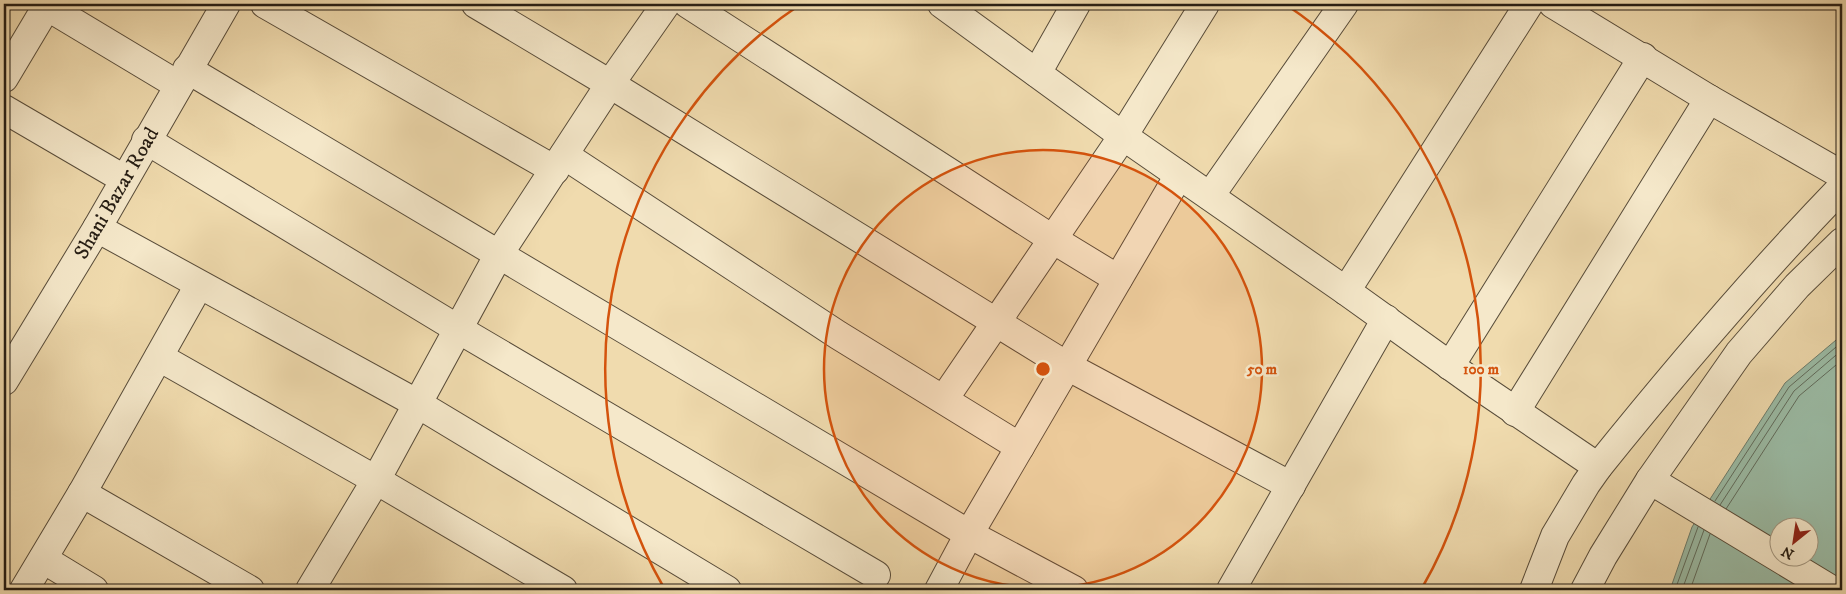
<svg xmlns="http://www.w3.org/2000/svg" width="1846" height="594" font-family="'IM FELL DW Pica',serif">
	<rect width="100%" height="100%" fill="#f0dbae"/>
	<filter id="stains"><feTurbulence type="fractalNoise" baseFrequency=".004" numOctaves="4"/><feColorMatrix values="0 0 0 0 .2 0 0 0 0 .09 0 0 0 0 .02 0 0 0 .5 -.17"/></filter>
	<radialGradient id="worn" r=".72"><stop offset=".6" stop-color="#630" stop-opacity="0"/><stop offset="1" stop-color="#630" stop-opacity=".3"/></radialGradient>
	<path fill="#9bbca6" stroke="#6c7c6c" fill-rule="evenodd" d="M1842,335V590H1670L1692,527L1785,383ZM1778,526H1808V556H1778Z"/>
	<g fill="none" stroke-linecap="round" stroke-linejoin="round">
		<g stroke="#606c5d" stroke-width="1">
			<path d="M1715,501L1789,387L1842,342"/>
			<path d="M1720,505L1794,391L1842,350"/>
			<path d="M1726,509L1799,396L1842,360"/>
			<path d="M1675,590L1698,527"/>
			<path d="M1682,590L1704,530"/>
			<path d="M1690,590L1710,534"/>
		</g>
		<defs>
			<g id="minor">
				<path d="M43,4L178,85"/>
				<path d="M265,4L555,170"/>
				<path d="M476,4L610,84L1067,366L1291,486"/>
				<path d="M688,4L1054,240L1118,279"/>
				<path d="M942,4L1123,136L1346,291L1477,385L1598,467"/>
				<path d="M1553,4L1709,99L1842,175"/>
				<path d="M187,69L969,534L1074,590"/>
				<path d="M1037,73L1076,4"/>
				<path d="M4,78L47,6"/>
				<path d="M4,109L124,179"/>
				<path d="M146,140L458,329L876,575"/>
				<path d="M564,155L838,335L1020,447"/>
				<path d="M1210,196L1344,4"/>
				<path d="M97,228L418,404L727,590"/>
				<path d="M1346,291L1529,4"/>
				<path d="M159,357L376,480L563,590"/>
				<path d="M1450,366L1643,57"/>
				<path d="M4,381L97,228L226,4"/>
				<path d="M944,399L1123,136L1205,4"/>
				<path d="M1515,412L1709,99"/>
				<path d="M1650,480L1832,590"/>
				<path d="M82,493L250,590"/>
				<path d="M43,559L94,590"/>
				<path d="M24,590L82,493L199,285"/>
				<path d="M310,590L376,480L499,254L610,84L666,4"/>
				<path d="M939,590L969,534L1179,175"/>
				<path d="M1231,590L1386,319"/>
				<path d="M1534,590L1555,536L1586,484L1598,467C1676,370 1756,276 1842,187"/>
				<path d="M1585,590L1603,556L1650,480L1739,353L1797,286L1842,242"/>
			</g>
		</defs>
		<use href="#minor" stroke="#584c3a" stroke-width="30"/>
		<use href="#minor" stroke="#f5e8ca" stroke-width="28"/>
	</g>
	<circle cx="1043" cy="369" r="219" fill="#d4530d" fill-opacity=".12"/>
	<g fill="none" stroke="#d4530d" stroke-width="2.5">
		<circle cx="1043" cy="369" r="219"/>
		<path d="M664 588A438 438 0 0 1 801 4M1285 4A438 438 0 0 1 1422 588"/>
	</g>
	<g text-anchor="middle" stroke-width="5" stroke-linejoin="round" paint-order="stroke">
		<g font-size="21" fill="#251d14" stroke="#f5e8ca">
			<text transform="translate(116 193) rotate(-60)" y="7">Shani Bazar Road</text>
		</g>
	</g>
	<circle cx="1043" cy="369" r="8" fill="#d4530d" stroke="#f5e8ca" stroke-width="2.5"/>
	<g font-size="15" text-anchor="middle" font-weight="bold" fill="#d4530d" stroke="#f5e8ca" stroke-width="5" stroke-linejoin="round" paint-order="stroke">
		<text x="1262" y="374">50 m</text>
		<text x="1481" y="374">100 m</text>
	</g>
	<rect width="1846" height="594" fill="none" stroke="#f0dbae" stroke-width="20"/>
	<rect x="5" y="5" width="1836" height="584" fill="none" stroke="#251d14" stroke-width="2.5"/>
	<rect x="10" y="10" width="1826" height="574" fill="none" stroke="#251d14"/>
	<g transform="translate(1794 542) rotate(210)"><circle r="24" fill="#f5e8ca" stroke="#a29781"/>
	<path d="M0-4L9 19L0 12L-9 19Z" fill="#8f2418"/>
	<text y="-8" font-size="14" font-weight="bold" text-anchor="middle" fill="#251d14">N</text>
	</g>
	<rect width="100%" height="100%" filter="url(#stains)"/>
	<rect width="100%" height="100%" fill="url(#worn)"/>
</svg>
